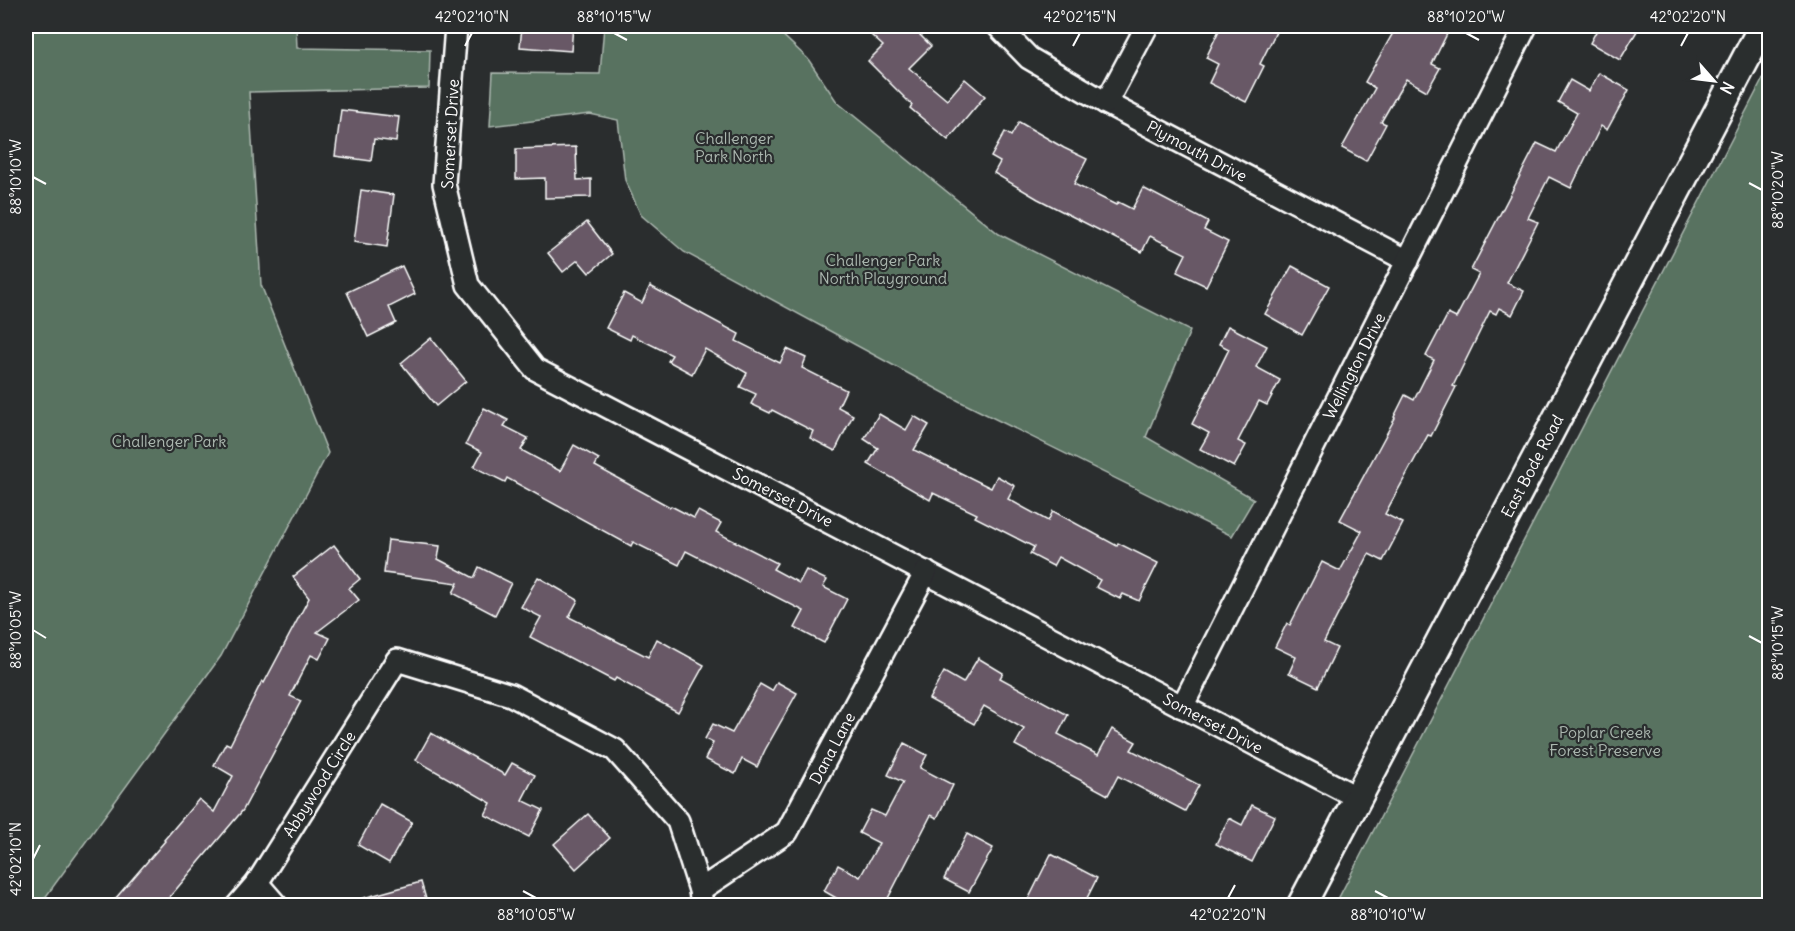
<svg xmlns="http://www.w3.org/2000/svg" width="1795" height="931" font-family="Delius,sans-serif">
	<rect width="100%" height="100%" fill="#2a2d2e"/>
	<filter id="ink" filterUnits="userSpaceOnUse"><feTurbulence type="fractalNoise" baseFrequency=".0167" numOctaves="2"/><feDisplacementMap in="SourceGraphic" scale="12" xChannelSelector="R" yChannelSelector="G"/><feConvolveMatrix kernelMatrix="1 2 1 2 8 2 1 2 1" color-interpolation-filters="sRGB"/></filter>
	<g filter="url(#ink)">
		<g fill="#587260" stroke="#acb8b0" stroke-width="1.5">
			<path d="M26,26H296L297,48L430,50L429,88L249,92L261,285L328,453L221,656L39,906L26,905Z"/>
			<path d="M604,26H769L776,29L808,59L837,102L999,234L1190,331L1146,437L1254,499L1232,536L959,401L684,252L641,215L625,180L618,120L590,114L490,126L493,73L600,74Z"/>
			<path d="M1769,67V905H1335L1365,847Z"/>
		</g>
		<g fill="#675966" stroke="#fff" stroke-width="1.5">
			<path d="M522,26H573L571,51L520,47Z"/>
			<path d="M881,26H911L931,46L909,68L947,100L965,79L985,96L948,140L910,108L912,105L868,61L883,46L871,35Z"/>
			<path d="M1221,26H1279L1260,64L1264,66L1246,102L1209,83L1218,64L1206,58Z"/>
			<path d="M1397,26H1451L1432,64L1440,68L1427,91L1406,79L1381,122L1386,124L1366,161L1342,148L1375,88L1365,82Z"/>
			<path d="M1599,26H1640L1620,60L1590,43Z"/>
			<path d="M1599,73L1629,90L1607,130L1601,126L1571,188L1549,177L1528,218L1538,222L1507,283L1524,291L1512,315L1499,308L1496,314L1490,311L1453,386L1456,387L1431,436L1428,435L1385,514L1403,523L1383,561L1369,554L1324,642L1337,648L1318,687L1289,673L1296,657L1275,647L1287,623L1290,625L1322,562L1340,571L1362,531L1340,520L1395,418L1394,417L1405,395L1414,400L1434,360L1426,356L1448,314L1456,318L1479,274L1471,270L1537,143L1556,152L1577,113L1558,102L1570,80L1589,91Z"/>
			<path d="M341,110L399,117L396,142L374,139L371,161L335,156Z"/>
			<path d="M1019,122L1064,148L1087,159L1074,184L1116,205L1118,202L1132,209L1143,188L1208,222L1204,230L1228,242L1206,286L1177,272L1186,254L1150,236L1142,252L1038,199L994,173L1000,162L991,157L1005,132L1011,136Z"/>
			<path d="M576,147L577,180L591,179V197L545,198V178L516,179V149Z"/>
			<path d="M361,190L394,195L387,247L354,242Z"/>
			<path d="M587,222L612,254L589,273L578,260L563,272L548,253Z"/>
			<path d="M402,266L415,294L389,307L396,323L368,337L347,292Z"/>
			<path d="M1292,266L1329,286L1302,335L1265,314Z"/>
			<path d="M650,286L739,334L736,341L780,363L787,349L806,358L802,368L846,390L838,407L853,415L835,451L810,438L813,431L772,410L770,413L751,404L756,394L740,387L747,373L705,349L692,374L668,361L672,355L632,335L630,340L606,328L624,293L642,303Z"/>
			<path d="M1228,326L1267,346L1256,367L1280,380L1267,405L1259,401L1238,441L1246,445L1234,467L1200,449L1209,433L1192,424L1229,349L1219,344Z"/>
			<path d="M431,338L466,381L436,406L401,363Z"/>
			<path d="M484,408L508,420L504,426L528,438L521,450L560,471L574,445L599,459L595,466L670,507L671,506L694,518L698,511L721,523L716,532L777,563L773,569L799,583L806,570L827,580L823,587L847,599L824,643L795,628L804,611L686,551L679,565L633,542L631,546L507,478L505,482L474,467L482,452L466,444Z"/>
			<path d="M879,414L906,430L914,416L929,425L914,450L991,488L997,476L1015,486L1008,499L1048,521L1053,511L1117,546L1118,543L1158,563L1139,601L1123,594L1120,599L1096,587L1100,580L1058,557L1053,566L1030,554L1034,547L975,517L977,514L933,493L930,500L868,464L878,448L864,439Z"/>
			<path d="M388,540L440,546L438,559L474,578L479,567L511,583L495,615L453,593L458,583L384,573Z"/>
			<path d="M334,545L360,579L349,588L359,600L317,632L330,638L319,659L311,655L290,696L301,701L243,810L162,906H109L165,841L164,840L199,799L214,812L233,776L214,765L226,743L230,745L262,681L264,683L309,598L293,577Z"/>
			<path d="M538,577L578,600L569,617L648,657L657,639L704,665L678,712L616,678L614,681L530,637L541,617L521,607Z"/>
			<path d="M978,658L1003,673L1000,678L1068,715L1058,734L1098,755L1112,729L1136,742L1131,750L1199,785L1185,811L1118,776L1108,795L1015,745L1024,729L984,706L974,724L929,699L944,672L963,683Z"/>
			<path d="M777,682L797,693L765,750L757,767L742,759L735,774L705,759L713,743L705,739L713,724L732,733L760,684L772,691Z"/>
			<path d="M431,733L505,775L512,763L535,775L522,800L543,810L529,837L485,815L491,803L416,760Z"/>
			<path d="M904,743L927,755L920,768L953,785L937,818L931,815L884,906H850L824,891L838,865L860,877L879,843L859,833L871,810L885,816L903,782L888,775Z"/>
			<path d="M380,804L412,822L389,863L358,845Z"/>
			<path d="M1252,805L1275,816L1252,862L1216,844L1229,818L1242,825Z"/>
			<path d="M588,814L610,838L576,869L554,844Z"/>
			<path d="M967,834L993,848L969,892L944,879Z"/>
			<path d="M1051,854L1097,878L1083,906H1025Z"/>
			<path d="M421,882L428,906H357L356,900Z"/>
		</g>
		<g fill="none" stroke-linecap="round" stroke-linejoin="round">
			<defs>
				<g id="minor">
					<path d="M456,26L444,184L468,285L535,369L1358,798"/>
					<path d="M998,26L1029,58L1106,103L1408,261"/>
					<path d="M1106,103L1147,26"/>
					<path d="M1182,707L1526,26"/>
					<path d="M257,883L277,906"/>
					<path d="M700,890L787,832L926,572"/>
					<path d="M237,906L257,883L397,660L511,695L615,750L678,821L700,890L702,906"/>
				</g>
				<path id="tertiary" d="M1301,906L1763,26"/>
			</defs>
			<use href="#minor" stroke="#fff" stroke-width="26"/>
			<use href="#tertiary" stroke="#fff" stroke-width="32"/>
			<use href="#minor" stroke="#2a2d2e" stroke-width="21"/>
			<use href="#tertiary" stroke="#2a2d2e" stroke-width="27"/>
		</g>
	</g>
	<path fill="none" stroke="#fff" stroke-width="2" d="M614,33L627,40M1466,33L1479,40M465,46L472,33M1073,46L1080,33M1681,46L1688,33M33,177L46,184M1749,183L1762,190M33,630L46,638M1749,636L1762,643M33,859L40,845M523,891L536,898M1375,891L1388,898M1228,898L1235,885"/>
	<g text-anchor="middle" stroke-width="4.5" stroke-linejoin="round" paint-order="stroke">
		<g font-size="16" fill="#fff" stroke="#2a2d2e">
			<text transform="translate(450 134) rotate(-87)" y="6">Somerset Drive</text>
			<text transform="translate(1197 151) rotate(28)" y="6">Plymouth Drive</text>
			<text transform="translate(1354 366) rotate(-63)" y="6">Wellington Drive</text>
			<text transform="translate(1532 466) rotate(-62)" y="6">East Bode Road</text>
			<text transform="translate(783 497) rotate(27)" y="6">Somerset Drive</text>
			<text transform="translate(1213 723) rotate(28)" y="6">Somerset Drive</text>
			<text transform="translate(832 748) rotate(-62)" y="6">Dana Lane</text>
			<text transform="translate(319 784) rotate(-58)" y="6">Abbywood Circle</text>
		</g>
		<g font-size="16" fill="#acb8b0" stroke="#2a2d2e">
			<text x="734" y="144">Challenger<tspan x="734" dy="18">Park North</tspan></text>
			<text x="883" y="266">Challenger Park<tspan x="883" dy="18">North Playground</tspan></text>
			<text x="169" y="447">Challenger Park</text>
			<text x="1605" y="738">Poplar Creek<tspan x="1605" dy="18">Forest Preserve</tspan></text>
		</g>
	</g>
	<rect width="1795" height="931" fill="none" stroke="#2a2d2e" stroke-width="66"/>
	<g transform="translate(1714 81) rotate(118)" stroke="#2a2d2e" stroke-width="4.5" paint-order="stroke">
	<path d="M0-4.5L10 22L0 15L-10 22Z" fill="#ffffff"/>
	<text y="-9" font-size="16" font-weight="bold" text-anchor="middle" fill="#ffffff">N</text>
	</g>
	<rect x="33" y="33" width="1729" height="865" fill="none" stroke="#fff" stroke-width="2"/>
	<g font-size="15" text-anchor="middle" fill="#fff">
		<text x="472" y="22">42°02'10"N</text>
		<text x="614" y="22">88°10'15"W</text>
		<text x="1080" y="22">42°02'15"N</text>
		<text x="1466" y="22">88°10'20"W</text>
		<text x="1688" y="22">42°02'20"N</text>
		<text transform="translate(16 177) rotate(-90)" y="5">88°10'10"W</text>
		<text transform="translate(1778 190) rotate(-90)" y="5">88°10'20"W</text>
		<text transform="translate(16 630) rotate(-90)" y="5">88°10'05"W</text>
		<text transform="translate(1778 643) rotate(-90)" y="5">88°10'15"W</text>
		<text transform="translate(16 859) rotate(-90)" y="5">42°02'10"N</text>
		<text x="536" y="920">88°10'05"W</text>
		<text x="1228" y="920">42°02'20"N</text>
		<text x="1388" y="920">88°10'10"W</text>
	</g>
</svg>
